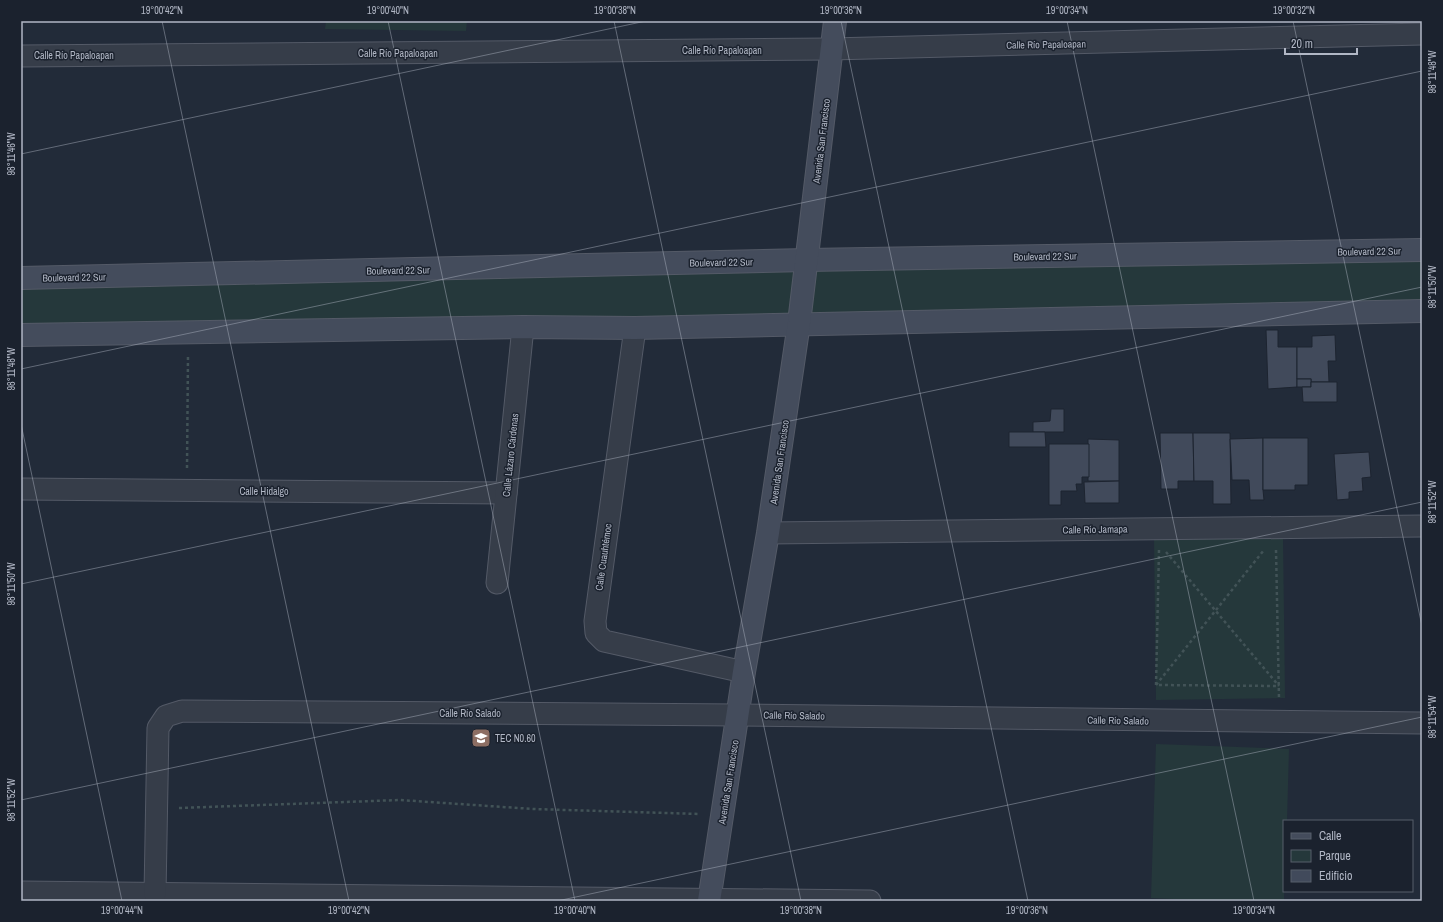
<svg xmlns="http://www.w3.org/2000/svg" width="1443" height="922" font-family="'Archivo Narrow',sans-serif">
	<rect width="100%" height="100%" fill="#222b39"/>
	<g fill="#25383b">
		<path d="M326,21H467L466,31L325,29Z"/>
		<path d="M1422,250V311L21,335V278Z"/>
		<path d="M1283,536L1285,698L1156,700L1154,538Z"/>
		<path d="M1156,744L1289,749L1287,821H1284V901H1216L1151,898Z"/>
	</g>
	<g fill="#414a5b" stroke="#1d2430">
		<path d="M1266,330H1278V347H1297V387L1268,389Z"/>
		<path d="M1335,335L1336,361H1328L1329,382H1311V379H1297V347H1312V336Z"/>
		<rect x="1297" y="379" width="14" height="8"/>
		<path d="M1311,382H1337V402H1303L1302,387H1311Z"/>
		<path d="M1051,409H1064V432H1033V422L1050,421Z"/>
		<path d="M1009,432H1045L1046,447H1009Z"/>
		<path d="M1160,433H1193L1194,481H1178V489H1161Z"/>
		<path d="M1193,433H1230L1231,504H1213V481H1194Z"/>
		<path d="M1263,438V490L1264,500H1250L1249,480H1232L1230,439Z"/>
		<path d="M1263,438H1308V485H1295V490H1263Z"/>
		<path d="M1088,439L1119,440V481H1088Z"/>
		<path d="M1049,444H1089V477H1082V484H1076L1077,491H1061V505H1049Z"/>
		<path d="M1369,452L1371,477L1362,478L1363,491L1349,492V499L1337,500L1334,454Z"/>
		<path d="M1119,481V503H1085L1084,482Z"/>
	</g>
	<g fill="none" stroke-linecap="round" stroke-linejoin="round">
		<defs>
			<g id="street">
				<path d="M21,56L831,49L1422,34"/>
				<path d="M635,328L595,621L596,633L604,641L744,672"/>
				<path d="M21,489L506,493"/>
				<path d="M768,533L1422,526"/>
				<path d="M497,583L523,327"/>
				<path d="M21,892L870,901"/>
				<path d="M155,894L158,728L166,716L182,711L738,715L1422,723"/>
			</g>
			<g id="secondary">
				<path d="M21,278L807,260L1422,250"/>
				<path d="M21,335L523,327L635,328L1422,311"/>
				<path d="M709,901L744,672L768,533L799,323L835,21"/>
			</g>
		</defs>
		<use href="#street" stroke="#545a67" stroke-width="23"/>
		<use href="#secondary" stroke="#545a67" stroke-width="24"/>
		<g stroke="#425357" stroke-width="2.5" stroke-dasharray="3 3" stroke-linecap="butt">
			<path d="M187,468L188,355"/>
			<path d="M1159,550L1156,685L1279,686"/>
			<path d="M1276,550L1279,699"/>
			<path d="M1166,552L1279,686"/>
			<path d="M1156,685L1264,550"/>
			<path d="M179,808L400,800L533,809L700,814"/>
		</g>
		<use href="#street" stroke="#363d49" stroke-width="21"/>
		<use href="#secondary" stroke="#444c5c" stroke-width="22"/>
	</g>
	<path fill="none" stroke="#b1b7c5" stroke-width="1" stroke-opacity="0.45" d="M162,21L349,901M388,21L575,901M614,21L801,901M841,21L1028,901M1067,21L1254,901M1293,21L1422,626M21,154L646,21M21,369L1422,71M21,424L122,901M21,584L1422,287M21,800L1422,502M557,901L1422,717"/>
	<defs>
		<symbol id="school-square" viewBox="-11 -11 22 22"><rect x="-9" y="-9" width="18" height="18" rx="4" fill="#8d6e63" stroke="#1b222e"/><path d="M0-5L7-2L0 1L-7-2ZM-4 1L0 2.5L4 1V4Q0 6-4 4Z" fill="#fff"/></symbol>
	</defs>
	<g fill-rule="evenodd">
		<use href="#school-square" x="470" y="727" width="22" height="22"/>
	</g>
	<g text-anchor="middle" stroke-width="3" stroke-linejoin="round" paint-order="stroke">
		<g font-size="10" fill="#b1b7c5" stroke="#1b222e">
			<text transform="translate(1046 44) rotate(-1)" y="4">Calle Río Papaloapan</text>
			<text x="722" y="54">Calle Río Papaloapan</text>
			<text x="398" y="57">Calle Río Papaloapan</text>
			<text x="74" y="59">Calle Río Papaloapan</text>
			<text transform="translate(821 141) rotate(-83)" y="4">Avenida San Francisco</text>
			<text transform="translate(1369 251) rotate(-1)" y="4">Boulevard 22 Sur</text>
			<text transform="translate(1045 256) rotate(-1)" y="4">Boulevard 22 Sur</text>
			<text transform="translate(721 262) rotate(-1)" y="4">Boulevard 22 Sur</text>
			<text transform="translate(398 270) rotate(-1)" y="4">Boulevard 22 Sur</text>
			<text transform="translate(74 277) rotate(-1)" y="4">Boulevard 22 Sur</text>
			<text transform="translate(510 455) rotate(-84)" y="4">Calle Lázaro Cárdenas</text>
			<text transform="translate(779 462) rotate(-82)" y="4">Avenida San Francisco</text>
			<text x="264" y="495">Calle Hidalgo</text>
			<text transform="translate(1095 529) rotate(-1)" y="4">Calle Río Jamapa</text>
			<text transform="translate(603 557) rotate(-82)" y="4">Calle Cuauhtémoc</text>
			<text x="470" y="717">Calle Río Salado</text>
			<text transform="translate(794 715) rotate(1)" y="4">Calle Río Salado</text>
			<text transform="translate(1118 720) rotate(1)" y="4">Calle Río Salado</text>
			<text transform="translate(728 782) rotate(-81)" y="4">Avenida San Francisco</text>
		</g>
		<g font-size="10" fill="#b1b7c5" stroke="#1b222e" text-anchor="start">
			<text x="495" y="742">TEC N0.60</text>
		</g>
	</g>
	<rect width="1443" height="922" fill="none" stroke="#1b222e" stroke-width="44"/>
	<rect x="1283" y="820" width="130" height="72" fill="#1b222e" stroke="#575e6a"/>
	<rect x="1291" y="833" width="20" height="6" fill="#444c5c" stroke="#575e6a"/>
	<text x="1319" y="840" font-size="12" fill="#b1b7c5">Calle</text>
	<rect x="1291" y="850" width="20" height="12" fill="#25383b" stroke="#575e6a"/>
	<text x="1319" y="860" font-size="12" fill="#b1b7c5">Parque</text>
	<rect x="1291" y="870" width="20" height="12" fill="#414a5b" stroke="#575e6a"/>
	<text x="1319" y="880" font-size="12" fill="#b1b7c5">Edificio</text>
	<path d="M1285 48v6h72v-6" fill="none" stroke="#b1b7c5" stroke-width="2"/>
	<text x="1291" y="48" font-size="12" fill="#b1b7c5" stroke="#1b222e" stroke-width="3" paint-order="stroke">20 m</text>
	<rect x="22" y="22" width="1399" height="878" fill="none" stroke="#b1b7c5" stroke-width="1.5"/>
	<g font-size="10" text-anchor="middle" fill="#b1b7c5">
		<text x="162" y="14">19°00'42"N</text>
		<text x="388" y="14">19°00'40"N</text>
		<text x="615" y="14">19°00'38"N</text>
		<text x="841" y="14">19°00'36"N</text>
		<text x="1067" y="14">19°00'34"N</text>
		<text x="1294" y="14">19°00'32"N</text>
		<text transform="translate(1432 72) rotate(-90)" y="4">98°11'48"W</text>
		<text transform="translate(11 154) rotate(-90)" y="4">98°11'46"W</text>
		<text transform="translate(1432 287) rotate(-90)" y="4">98°11'50"W</text>
		<text transform="translate(11 369) rotate(-90)" y="4">98°11'48"W</text>
		<text transform="translate(1432 502) rotate(-90)" y="4">98°11'52"W</text>
		<text transform="translate(11 584) rotate(-90)" y="4">98°11'50"W</text>
		<text transform="translate(1432 717) rotate(-90)" y="4">98°11'54"W</text>
		<text transform="translate(11 800) rotate(-90)" y="4">98°11'52"W</text>
		<text x="122" y="914">19°00'44"N</text>
		<text x="349" y="914">19°00'42"N</text>
		<text x="575" y="914">19°00'40"N</text>
		<text x="801" y="914">19°00'38"N</text>
		<text x="1027" y="914">19°00'36"N</text>
		<text x="1254" y="914">19°00'34"N</text>
	</g>
</svg>
